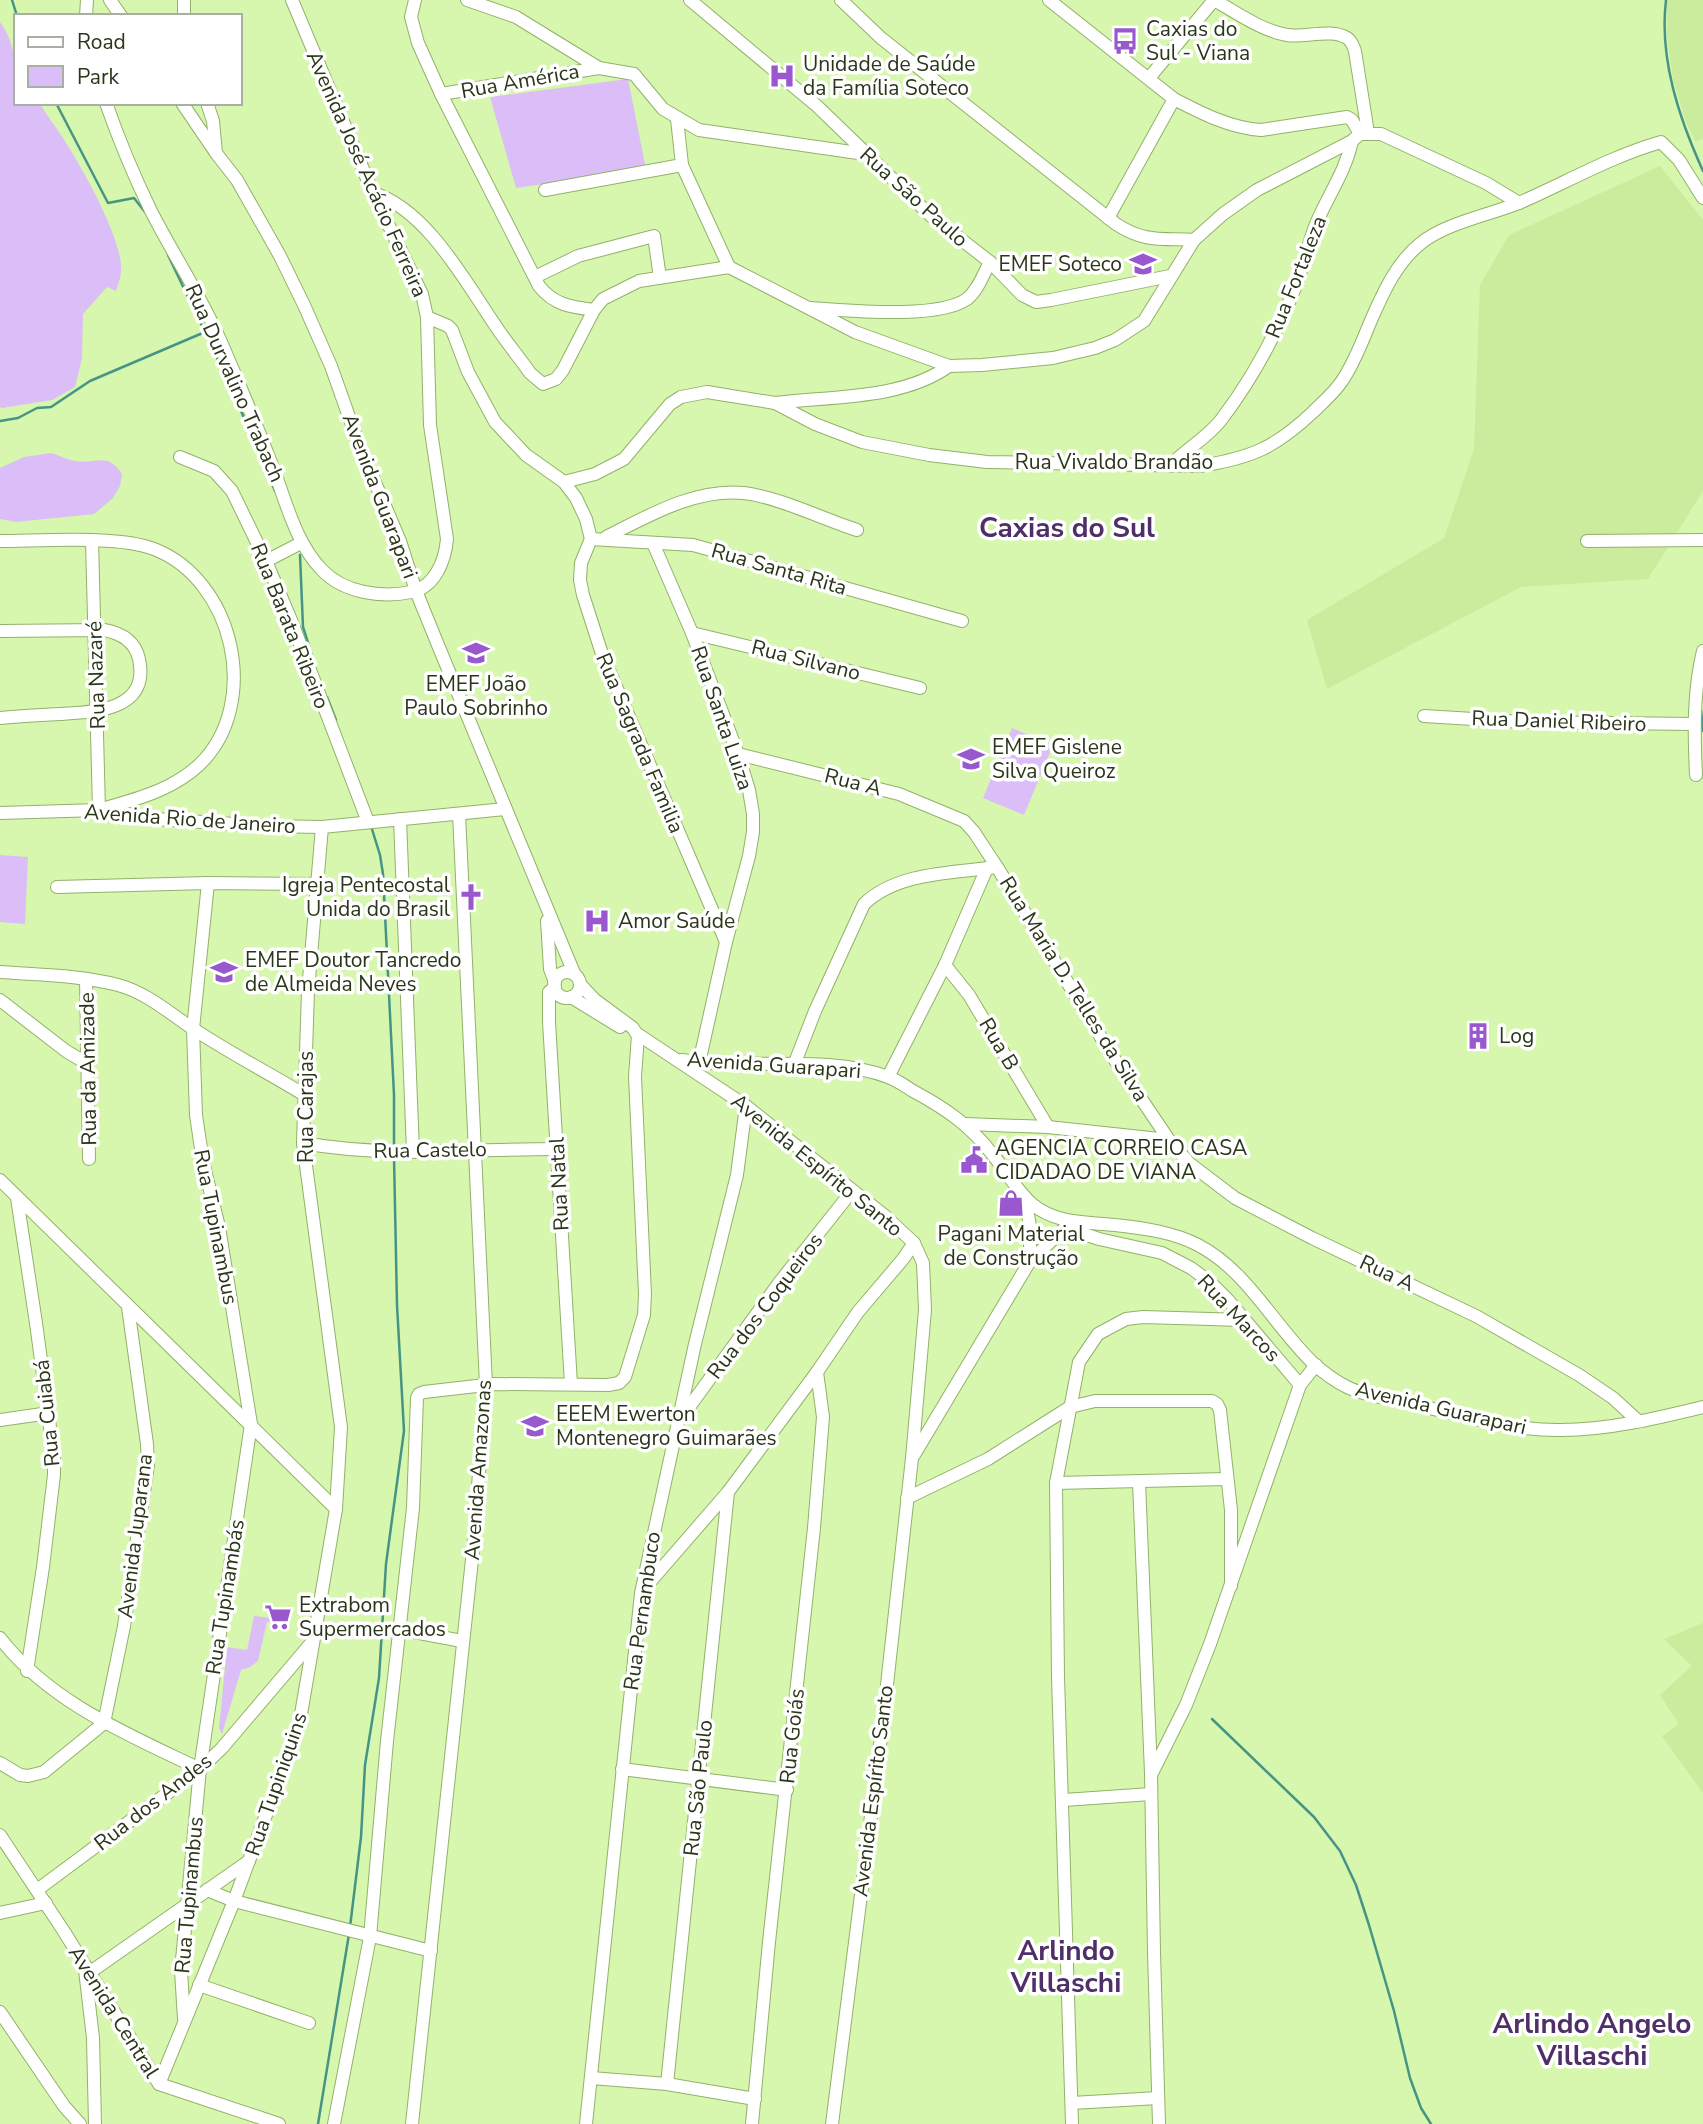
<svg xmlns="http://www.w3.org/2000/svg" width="1703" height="2124" font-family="'Nunito Sans',sans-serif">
	<rect width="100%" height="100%" fill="#d6f7ad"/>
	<g fill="#caec9c">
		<path d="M1667,0H1703V139L1696,142L1686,122L1673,80L1667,36Z"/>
		<path d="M1660,166L1703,220V491L1648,579L1521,587L1327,689L1307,620L1444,538L1474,449L1480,285L1509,235Z"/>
		<path d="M1703,1623V1793L1662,1736L1679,1724L1660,1695L1692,1666L1664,1639Z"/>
	</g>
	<g fill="#dbbef8">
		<path d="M0,22C18,46 16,74 16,103H40C46,115 54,124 61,135C79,162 123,239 121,270C121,277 118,285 116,291L107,287L83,314L82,358L75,387L52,400L2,408L0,407Z"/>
		<path d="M628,79L646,169L516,188L490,97Z"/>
		<path d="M51,453C58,455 66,459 74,461C95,465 107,451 122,474L120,486L113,498L94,514L16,522L0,519V468L24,457Z"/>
		<path d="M1012,728L1053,745L1024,815L983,798Z"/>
		<path d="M0,855L28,857L25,924L0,922Z"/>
		<path d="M254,1616L271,1618L270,1622H267L258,1661L250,1667L241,1670L222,1734L219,1728L227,1647L247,1650Z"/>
	</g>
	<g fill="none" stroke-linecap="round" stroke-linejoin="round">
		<g stroke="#469486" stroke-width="2.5">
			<path d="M12,0L17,16"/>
			<path d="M1666,0C1659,59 1679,118 1703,171"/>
			<path d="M56,103L108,203L134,198L145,212"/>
			<path d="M168,255L230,385L275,491"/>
			<path d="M0,421L18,418L37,408L51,407L90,381L205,332"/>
			<path d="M300,555L303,627L315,665"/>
			<path d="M327,697L336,720"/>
			<path d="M1701,710L1703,731"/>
			<path d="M371,826L380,855L383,874L394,1095V1147"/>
			<path d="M1212,1719L1314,1817L1340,1851L1356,1885L1369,1925L1394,2011L1410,2078L1421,2108L1431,2124"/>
			<path d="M350,1927L361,1837L365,1765L379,1678L386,1564L404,1431L397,1305L394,1157"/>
			<path d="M318,2124L349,1934"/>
		</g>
		<defs>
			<g id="minor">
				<path d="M110,0L121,16"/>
				<path d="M415,0L411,17L418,43L441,94L539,286C554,305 571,307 594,310"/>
				<path d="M467,0L516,17L599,68L634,74L663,109L699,130L865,154"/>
				<path d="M690,0L817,106L931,216L990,262L1022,295L1036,302L1051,300L1170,276"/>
				<path d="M841,0L881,38L1116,224C1145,243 1162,238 1194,240"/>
				<path d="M1049,0L1174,99C1201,113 1230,128 1261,130L1347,117L1352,120L1360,134"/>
				<path d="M1214,0C1236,12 1262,31 1287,35C1305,38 1331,28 1347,38C1352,41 1353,46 1355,51L1368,133"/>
				<path d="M86,16L87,0"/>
				<path d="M184,16V0"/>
				<path d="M1149,78L1214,0"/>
				<path d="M441,94L599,68"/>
				<path d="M106,103C119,140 134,176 151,211C174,256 201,296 221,342C239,383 256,424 272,465C286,501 295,542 322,570C344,593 381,598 411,592C435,587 445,561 447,539L430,425L427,317L422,294L373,193L292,0"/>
				<path d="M182,103L216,153L237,180L280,256L304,305L331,366L359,445L400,541L416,591L438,645L574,973"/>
				<path d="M207,103L213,121L216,153"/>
				<path d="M677,119L682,165L729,267"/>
				<path d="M1360,134H1381L1486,183L1519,203"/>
				<path d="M545,190L682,165"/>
				<path d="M373,193C426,209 465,281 495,325C506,342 519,357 530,373L543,384L556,379L563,370L594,310L603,299L639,281L729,267L855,332L949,366L982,365L1053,358L1095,348L1115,340L1144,321L1194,240L1223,214L1257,190L1352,141L1360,134"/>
				<path d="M1108,218L1174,99"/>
				<path d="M535,277L578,256L654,236L660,278"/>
				<path d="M810,308C847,310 936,320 967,299C978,290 983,275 990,262"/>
				<path d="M427,317L448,326L452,330L468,372L495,422L526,455L564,482L576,498L586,519L591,539"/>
				<path d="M775,403C830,396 902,400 949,366"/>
				<path d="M180,457L214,471L232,491L266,561L291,620L368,822"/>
				<path d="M1170,466C1186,449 1207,438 1221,420C1250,382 1274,338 1292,295C1302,272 1307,247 1316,224C1328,195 1345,173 1352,141"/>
				<path d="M564,482L595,474L624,459L670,404L681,397L707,392L775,403L815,424L862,442L929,455L987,462L1200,466C1251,458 1275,448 1313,412C1323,402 1334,393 1342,381C1355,362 1363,339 1372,318C1384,291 1397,262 1421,243C1446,223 1489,215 1519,203C1567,182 1612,156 1661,142L1679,160L1703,198"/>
				<path d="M606,537C648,516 695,488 744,493C778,497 823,519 857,530"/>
				<path d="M591,539L581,563L580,580L583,595L602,654L726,942"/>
				<path d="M591,539L693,545L962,621"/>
				<path d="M0,541C39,541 119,535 154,549C234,580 262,703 200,764C172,791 135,799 99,810L92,541"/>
				<path d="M1587,541L1703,540"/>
				<path d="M653,543L692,633L738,754L749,790L753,814V832L749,856L726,942L699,1063"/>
				<path d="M266,561L301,543"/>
				<path d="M0,631L104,630C121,633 135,641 139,659C150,711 94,712 60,714C40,715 20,716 0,718"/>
				<path d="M692,633L920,688"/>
				<path d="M1424,716L1522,722L1694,724"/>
				<path d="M738,754L899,794L964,821L974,832L997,867L1113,1057L1169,1140L1189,1163L1235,1198L1312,1238L1476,1316L1579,1375L1613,1398L1637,1420"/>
				<path d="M1696,775C1694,733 1693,692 1703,651"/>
				<path d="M0,813L99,810L155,819L266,826L322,827L505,809"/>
				<path d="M400,819L413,1152"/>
				<path d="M57,887L208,883L317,884"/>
				<path d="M547,921L550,969L555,982"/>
				<path d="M945,965L969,995L1048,1127"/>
				<path d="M0,972C39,975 80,975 118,985C147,993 168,1012 192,1028C228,1052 267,1072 303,1094"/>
				<circle cx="567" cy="985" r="13"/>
				<path d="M86,979L89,1159"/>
				<path d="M580,984L595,1000L633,1028L636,1033L746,1106L885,1216L914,1243L923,1263L925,1310L912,1458L883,1721L832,2124"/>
				<path d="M555,987L549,992V1022L571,1384"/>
				<path d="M571,997L620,1027"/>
				<path d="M0,1000L66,1051L86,1063"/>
				<path d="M682,1060C746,1070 827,1054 888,1077C897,1080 905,1086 913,1091C945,1108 971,1126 993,1155C1006,1171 1017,1191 1032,1204C1056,1224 1086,1222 1115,1225C1143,1228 1173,1232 1198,1245C1248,1271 1274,1326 1314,1364C1324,1373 1335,1381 1347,1387C1365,1396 1388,1398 1408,1403C1458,1414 1510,1431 1561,1430C1608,1430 1658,1418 1703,1407"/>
				<path d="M794,1065L815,1011L864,904C897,872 953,873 997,867"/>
				<path d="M888,1077L945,965L987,868"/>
				<path d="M966,1124L1048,1127L1169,1140"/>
				<path d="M303,1143C388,1158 472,1149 557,1149"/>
				<path d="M0,1180L336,1509"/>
				<path d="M1025,1197L1030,1226V1261"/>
				<path d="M17,1198L36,1323L54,1457V1475L43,1567L27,1671"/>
				<path d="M1071,1223L1087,1235L1099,1239L1162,1253L1191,1268L1211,1283L1228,1300L1300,1385"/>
				<path d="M682,1417L779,1283L852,1191"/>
				<path d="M0,1420L49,1413"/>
				<path d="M914,1455L1030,1261L1071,1222"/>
				<path d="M1139,1482L1151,1773L1154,1952L1159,2124"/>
				<path d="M1056,1483L1227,1479"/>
				<path d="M907,1498L988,1459L1070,1407L1095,1401H1212L1217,1404L1220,1410L1231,1510V1586"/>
				<path d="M643,1590L728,1492L817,1372L858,1312L903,1259L914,1243"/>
				<path d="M398,1629L462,1641"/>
				<path d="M0,1638C49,1702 129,1735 200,1769"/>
				<path d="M0,1763L20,1775L28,1776L44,1772L104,1723L124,1626L148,1465L147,1444L128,1307"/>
				<path d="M622,1769L787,1790"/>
				<path d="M1152,1773L1186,1705L1210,1644L1300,1385L1316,1365"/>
				<path d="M1064,1800L1151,1794"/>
				<path d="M0,1835L63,1930L159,2084L279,2124"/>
				<path d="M37,1890L200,1769L222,1748L313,1641"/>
				<path d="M207,1890L234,1901L431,1951"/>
				<path d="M0,1913L46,1903"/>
				<path d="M85,1970L93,2038L95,2124"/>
				<path d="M89,1973L249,1861"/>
				<path d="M199,1985L309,2023"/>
				<path d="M0,2012L64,2106L80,2124"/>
				<path d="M184,2019L181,1971L200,1769L251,1424L219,1227L203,1162L196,1115L193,1029L208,883"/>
				<path d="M591,2078L667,2084L755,2099"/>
				<path d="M159,2084L234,1901L299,1726L336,1509L341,1427L303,1143L308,991L322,827"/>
				<path d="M667,2084L728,1492"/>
				<path d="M1072,2103L1158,2098"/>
				<path d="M334,2124L370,1937L387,1741L413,1508L417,1398L419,1394L424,1392L494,1384L608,1385L619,1383L625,1377L644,1315L645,1294L635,1077L638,1035"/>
				<path d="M412,2124L473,1550L486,1385L459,814"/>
				<path d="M586,2124L641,1593L695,1344L737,1175L746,1106"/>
				<path d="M752,2124L769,1942L814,1528L823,1417L817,1372"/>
				<path d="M1072,2124L1058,1677L1056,1483L1079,1362L1098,1334L1126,1319L1143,1317L1243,1320"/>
			</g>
		</defs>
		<use href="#minor" stroke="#93b16a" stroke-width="14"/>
		<use href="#minor" stroke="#fff" stroke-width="12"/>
	</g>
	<defs>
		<symbol id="bus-bare" viewBox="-9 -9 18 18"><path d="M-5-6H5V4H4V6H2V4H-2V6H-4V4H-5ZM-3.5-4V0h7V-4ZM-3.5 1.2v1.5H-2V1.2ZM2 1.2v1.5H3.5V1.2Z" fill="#9958ce" stroke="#fff" stroke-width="2.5" paint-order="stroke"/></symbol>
		<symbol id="hospital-bare" viewBox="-9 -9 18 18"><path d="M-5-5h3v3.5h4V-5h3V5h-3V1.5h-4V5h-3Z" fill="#9958ce" stroke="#fff" stroke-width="2.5" paint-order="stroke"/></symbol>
		<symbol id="school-bare" viewBox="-9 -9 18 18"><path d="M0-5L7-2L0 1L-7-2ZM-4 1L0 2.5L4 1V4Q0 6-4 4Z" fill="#9958ce" stroke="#fff" stroke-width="2.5" paint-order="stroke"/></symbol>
		<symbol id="church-bare" viewBox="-9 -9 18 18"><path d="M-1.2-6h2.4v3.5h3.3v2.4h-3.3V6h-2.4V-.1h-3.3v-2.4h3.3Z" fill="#9958ce" stroke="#fff" stroke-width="2.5" paint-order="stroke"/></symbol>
		<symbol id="building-bare" viewBox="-9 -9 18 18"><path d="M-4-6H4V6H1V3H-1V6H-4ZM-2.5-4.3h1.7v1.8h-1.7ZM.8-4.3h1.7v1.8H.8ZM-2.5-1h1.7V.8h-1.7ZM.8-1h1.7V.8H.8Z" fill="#9958ce" stroke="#fff" stroke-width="2.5" paint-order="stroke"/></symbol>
		<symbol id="civic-bare" viewBox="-9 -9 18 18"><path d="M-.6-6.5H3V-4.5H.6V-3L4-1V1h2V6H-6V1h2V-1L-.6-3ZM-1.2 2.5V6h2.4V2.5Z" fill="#9958ce" stroke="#fff" stroke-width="2.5" paint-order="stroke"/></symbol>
		<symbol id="shop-bare" viewBox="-9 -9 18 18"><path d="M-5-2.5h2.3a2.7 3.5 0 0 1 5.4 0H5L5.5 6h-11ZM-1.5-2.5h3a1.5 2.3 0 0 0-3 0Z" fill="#9958ce" stroke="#fff" stroke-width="2.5" paint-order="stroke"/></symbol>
		<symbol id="supermarket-bare" viewBox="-9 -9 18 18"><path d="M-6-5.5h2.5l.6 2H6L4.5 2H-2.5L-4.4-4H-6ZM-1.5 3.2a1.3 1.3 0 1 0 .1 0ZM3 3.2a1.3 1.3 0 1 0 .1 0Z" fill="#9958ce" stroke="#fff" stroke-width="2.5" paint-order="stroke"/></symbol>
	</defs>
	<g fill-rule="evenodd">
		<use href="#bus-bare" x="1106" y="22" width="38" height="38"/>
		<use href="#hospital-bare" x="763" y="57" width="38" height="38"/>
		<use href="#school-bare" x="1124" y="245" width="38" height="38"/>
		<use href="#school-bare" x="457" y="634" width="38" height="38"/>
		<use href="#school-bare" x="952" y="740" width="38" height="38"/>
		<use href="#church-bare" x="452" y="878" width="38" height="38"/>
		<use href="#hospital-bare" x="578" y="902" width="38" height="38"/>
		<use href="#school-bare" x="205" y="953" width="38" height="38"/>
		<use href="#building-bare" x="1459" y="1017" width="38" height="38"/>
		<use href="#civic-bare" x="955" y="1141" width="38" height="38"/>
		<use href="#shop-bare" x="992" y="1184" width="38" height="38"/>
		<use href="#school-bare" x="516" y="1407" width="38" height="38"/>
		<use href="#supermarket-bare" x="259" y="1598" width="38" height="38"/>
	</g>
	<g text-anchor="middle" stroke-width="7" stroke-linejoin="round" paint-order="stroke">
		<g font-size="21" fill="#2a3619" stroke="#fff" text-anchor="start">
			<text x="1146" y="36">Caxias do<tspan x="1146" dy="24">Sul - Viana</tspan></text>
			<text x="803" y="71">Unidade de Saúde<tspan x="803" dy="24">da Família Soteco</tspan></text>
			<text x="1122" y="271" text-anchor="end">EMEF Soteco</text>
			<text x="476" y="691" text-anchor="middle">EMEF João<tspan x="476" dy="24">Paulo Sobrinho</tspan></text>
			<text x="992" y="754">EMEF Gislene<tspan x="992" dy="24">Silva Queiroz</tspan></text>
			<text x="450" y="892" text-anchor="end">Igreja Pentecostal<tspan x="450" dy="24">Unida do Brasil</tspan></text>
			<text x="618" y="928">Amor Saúde</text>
			<text x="245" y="967">EMEF Doutor Tancredo<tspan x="245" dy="24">de Almeida Neves</tspan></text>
			<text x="1499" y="1043">Log</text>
			<text x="995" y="1155">AGENCIA CORREIO CASA<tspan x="995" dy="24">CIDADAO DE VIANA</tspan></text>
			<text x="1011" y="1241" text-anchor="middle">Pagani Material<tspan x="1011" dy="24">de Construção</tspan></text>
			<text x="556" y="1421">EEEM Ewerton<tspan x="556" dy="24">Montenegro Guimarães</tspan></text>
			<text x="299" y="1612">Extrabom<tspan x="299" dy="24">Supermercados</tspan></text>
		</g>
		<g font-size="21" fill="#2a3619" stroke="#fff">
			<text transform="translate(520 81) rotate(-10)" y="7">Rua América</text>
			<text transform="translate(367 174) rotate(66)" y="7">Avenida José Acácio Ferreira</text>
			<text transform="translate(914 197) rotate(42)" y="7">Rua São Paulo</text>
			<text transform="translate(1296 277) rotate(-68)" y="7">Rua Fortaleza</text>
			<text transform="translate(235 383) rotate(66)" y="7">Rua Durvalino Trabach</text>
			<text x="1114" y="469">Rua Vivaldo Brandão</text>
			<text transform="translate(380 496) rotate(69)" y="7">Avenida Guarapari</text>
			<text transform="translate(779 569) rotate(16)" y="7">Rua Santa Rita</text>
			<text transform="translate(290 626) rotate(68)" y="7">Rua Barata Ribeiro</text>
			<text transform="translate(806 660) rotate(14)" y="7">Rua Silvano</text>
			<text transform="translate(96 675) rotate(-92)" y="7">Rua Nazaré</text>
			<text transform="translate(722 718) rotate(71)" y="7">Rua Santa Luiza</text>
			<text transform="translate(1559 721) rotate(2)" y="7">Rua Daniel Ribeiro</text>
			<text transform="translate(640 743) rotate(67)" y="7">Rua Sagrada Familia</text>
			<text transform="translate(853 782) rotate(14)" y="7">Rua A</text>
			<text transform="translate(190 819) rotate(4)" y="7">Avenida Rio de Janeiro</text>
			<text transform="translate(1074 989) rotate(58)" y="7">Rua Maria D. Telles da Silva</text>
			<text transform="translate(999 1044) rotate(59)" y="7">Rua B</text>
			<text transform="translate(774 1065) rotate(4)" y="7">Avenida Guarapari</text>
			<text transform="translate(88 1069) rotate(-91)" y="7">Rua da Amizade</text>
			<text transform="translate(306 1107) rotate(-90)" y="7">Rua Carajas</text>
			<text transform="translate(430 1150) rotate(-1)" y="7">Rua Castelo</text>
			<text transform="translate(817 1165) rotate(39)" y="7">Avenida Espírito Santo</text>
			<text transform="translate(559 1184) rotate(-93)" y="7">Rua Natal</text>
			<text transform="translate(216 1227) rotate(79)" y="7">Rua Tupinambus</text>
			<text transform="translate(1387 1273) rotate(25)" y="7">Rua A</text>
			<text transform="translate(765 1306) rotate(-53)" y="7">Rua dos Coqueiros</text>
			<text transform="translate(1239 1318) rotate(47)" y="7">Rua Marcos</text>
			<text transform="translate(1441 1408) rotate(13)" y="7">Avenida Guarapari</text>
			<text transform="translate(47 1413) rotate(-96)" y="7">Rua Cuiabá</text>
			<text transform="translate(478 1470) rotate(-86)" y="7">Avenida Amazonas</text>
			<text transform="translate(135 1536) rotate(-83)" y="7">Avenida Juparana</text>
			<text transform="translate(225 1597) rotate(-81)" y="7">Rua Tupinambás</text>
			<text transform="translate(642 1611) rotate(-82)" y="7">Rua Pernambuco</text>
			<text transform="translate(792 1736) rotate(-84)" y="7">Rua Goiás</text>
			<text transform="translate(276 1784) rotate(-71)" y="7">Rua Tupiniquins</text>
			<text transform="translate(698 1788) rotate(-84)" y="7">Rua São Paulo</text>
			<text transform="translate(873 1791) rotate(-83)" y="7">Avenida Espírito Santo</text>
			<text transform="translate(153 1802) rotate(-38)" y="7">Rua dos Andes</text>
			<text transform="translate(189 1895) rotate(-85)" y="7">Rua Tupinambus</text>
			<text transform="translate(114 2012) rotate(58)" y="7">Avenida Central</text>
		</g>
		<g font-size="28" font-weight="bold" fill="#4e2f68" stroke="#fff">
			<text x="1067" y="537">Caxias do Sul</text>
			<text x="1066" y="1960">Arlindo<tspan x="1066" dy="32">Villaschi</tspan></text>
			<text x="1592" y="2033">Arlindo Angelo<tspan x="1592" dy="32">Villaschi</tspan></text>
		</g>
	</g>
	<rect x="14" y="14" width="228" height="91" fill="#ffffff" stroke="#aaafa3" stroke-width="2"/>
	<rect x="28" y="37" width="35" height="10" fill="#ffffff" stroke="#aaafa3" stroke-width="2"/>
	<text x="77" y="49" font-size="21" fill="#2a3619">Road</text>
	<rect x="28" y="66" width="35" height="21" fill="#dbbef8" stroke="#aaafa3" stroke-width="2"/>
	<text x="77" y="84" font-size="21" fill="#2a3619">Park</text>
</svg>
